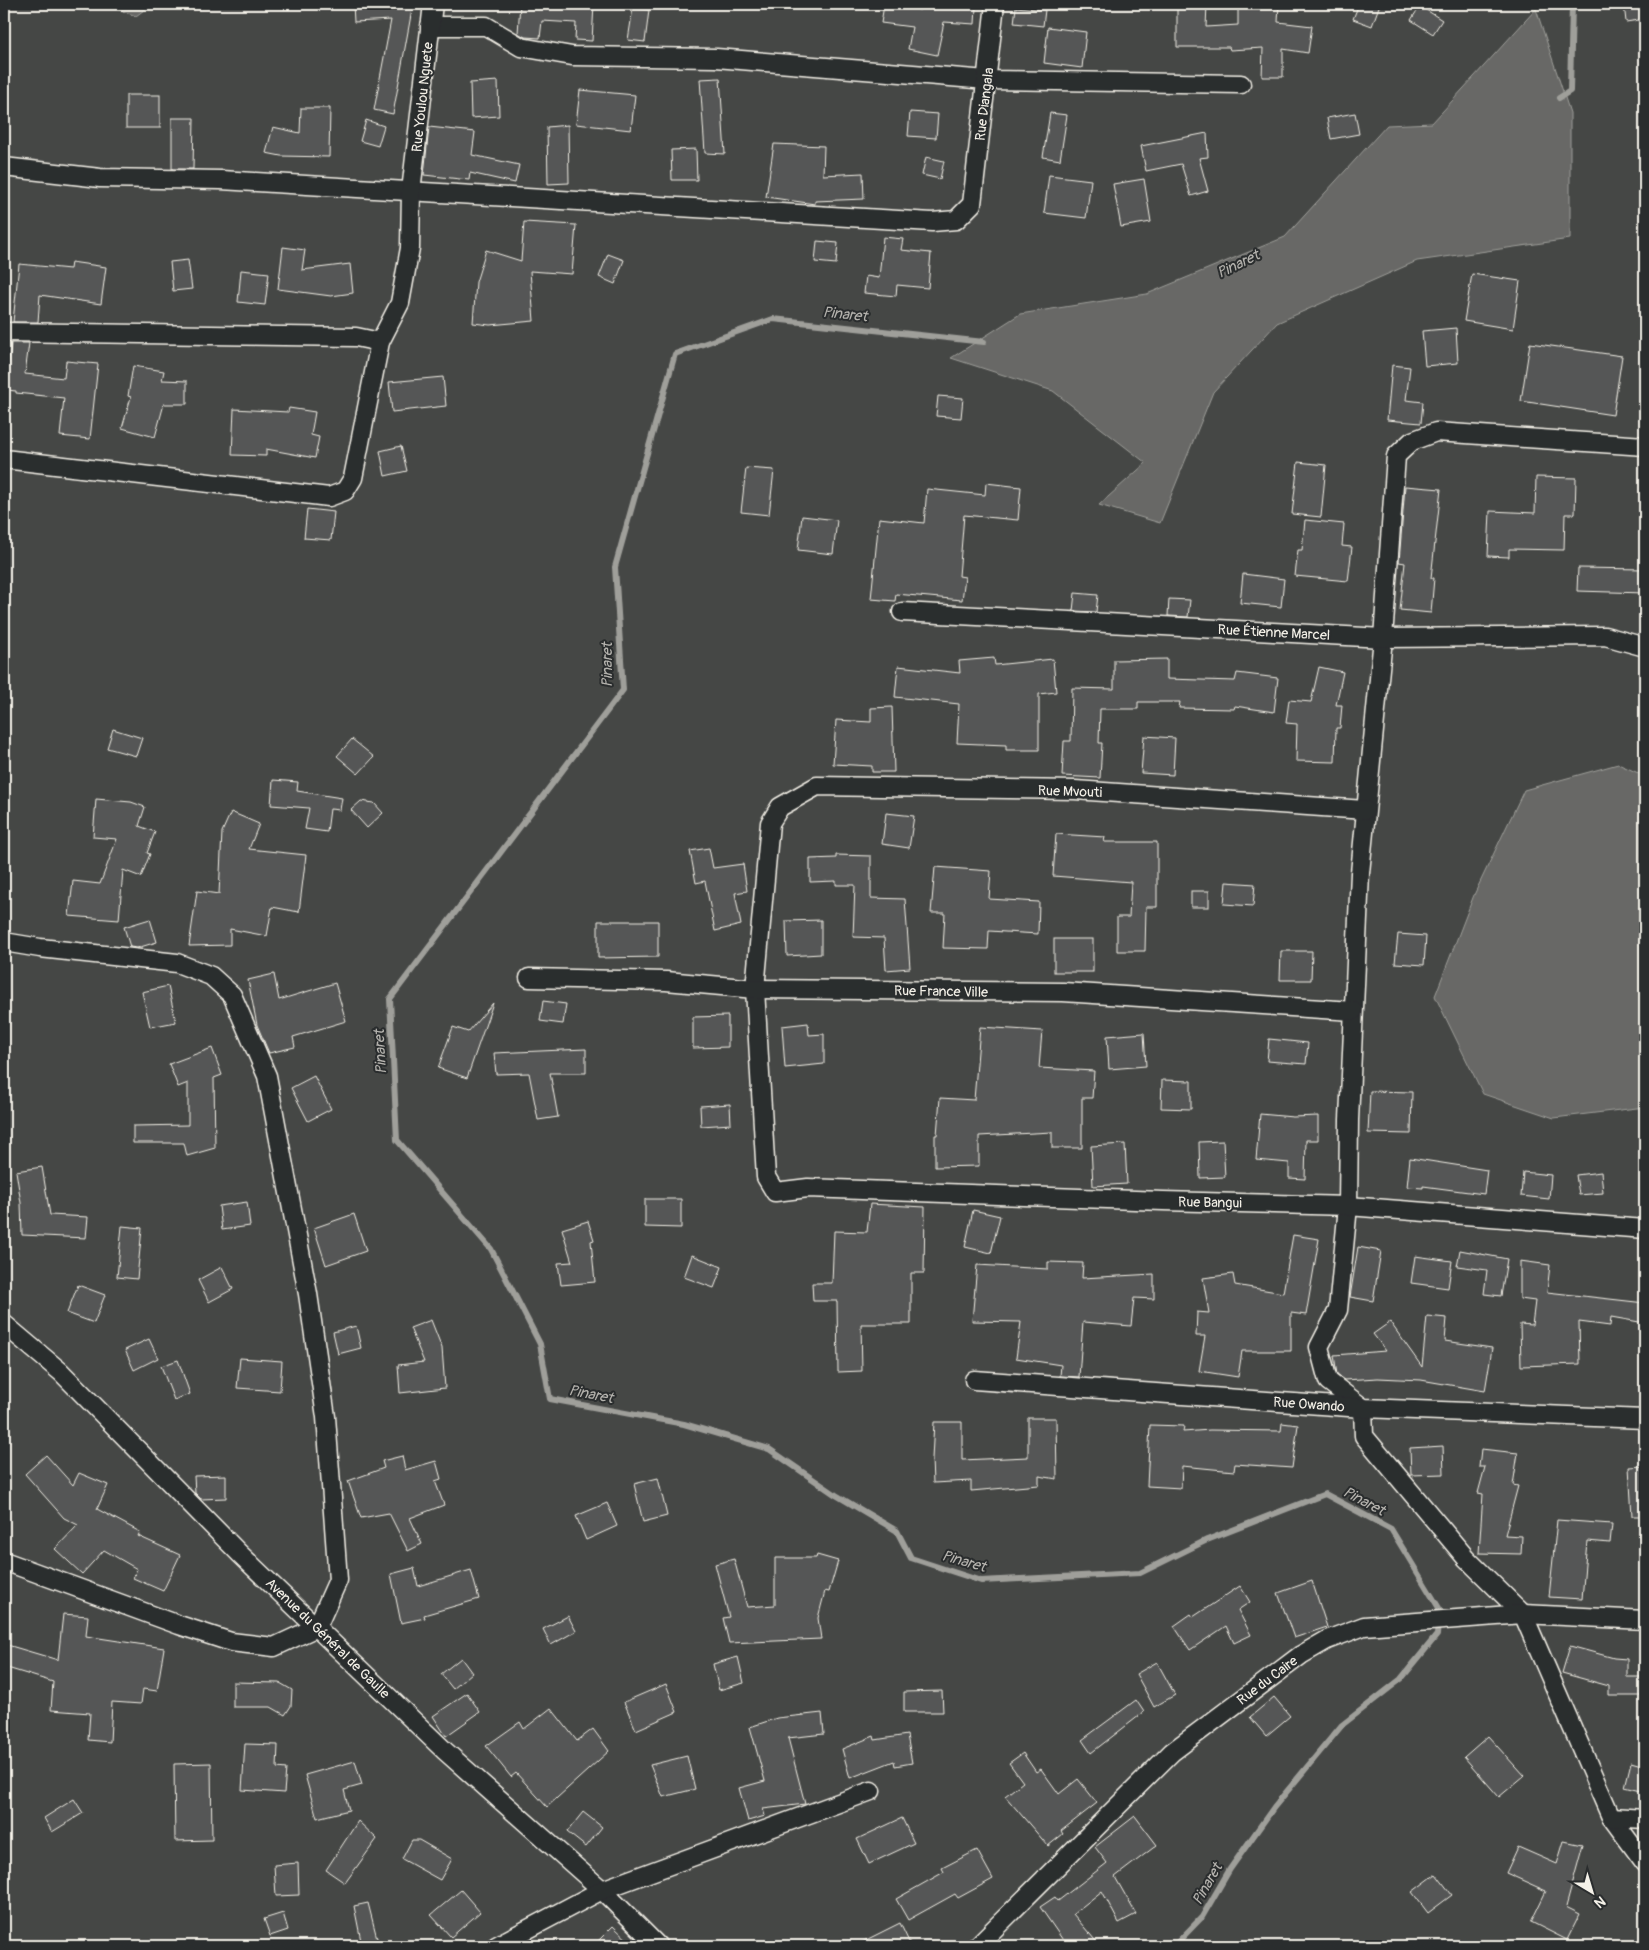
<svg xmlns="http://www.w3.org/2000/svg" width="1649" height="1950" font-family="Pangolin,sans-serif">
	<rect width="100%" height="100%" fill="#2a2d2e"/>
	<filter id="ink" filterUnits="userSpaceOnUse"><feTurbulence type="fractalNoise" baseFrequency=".02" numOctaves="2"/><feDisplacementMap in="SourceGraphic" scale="10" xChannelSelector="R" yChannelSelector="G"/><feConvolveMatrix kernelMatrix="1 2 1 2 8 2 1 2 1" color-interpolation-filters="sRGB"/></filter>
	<g filter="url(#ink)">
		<rect fill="#444645" stroke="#9c9c96" x="4" y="4" width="1641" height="1942"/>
		<g fill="#676866" stroke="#9f9f9a">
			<path d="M103,4H152L136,16Z"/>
			<path d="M1536,9L1570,113V239L1417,261L1277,323L1213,392L1160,523L1099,505L1146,463L1053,391L951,358L1020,314L1147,294L1285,237L1387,125L1432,123Z"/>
			<path d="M1618,764L1645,776V1107L1554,1118L1483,1094L1435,996L1474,895L1524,790Z"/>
		</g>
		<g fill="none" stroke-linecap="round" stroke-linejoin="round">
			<g stroke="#9f9f9a" stroke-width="6">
				<path d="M1559,98L1570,91L1572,4"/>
				<path d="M984,342L773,319L675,354L615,567L623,690L390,999L397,1140L491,1249L540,1344L550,1399L684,1424L769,1449L836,1495L897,1531L911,1558L981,1581L1140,1573L1207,1540L1325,1494L1391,1529L1439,1608L1437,1635L1401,1679L1342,1725L1274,1807L1230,1869L1202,1917L1174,1946"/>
			</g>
		</g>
		<g fill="#555756" stroke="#f4f1e8">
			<path d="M353,4H413L393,114L374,110L391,20L354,22Z"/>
			<path d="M520,4H594L592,41L575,40L576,23L542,21L540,38L525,37L518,33Z"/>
			<path d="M921,4L976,7L975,24L944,22L937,55L908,49L912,27L881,23L884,5L920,10Z"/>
			<path d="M1177,4H1207L1206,27L1238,25V4H1279L1278,22L1312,26L1308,53L1283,49V77H1262L1263,48L1230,50L1229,47H1177Z"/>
			<path d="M1359,4H1380L1372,26L1353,19Z"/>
			<path d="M1624,4H1645V19L1626,22Z"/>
			<path d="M1420,6L1442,20L1433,34L1411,20Z"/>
			<path d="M1016,7L1045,10L1043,26L1014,23Z"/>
			<path d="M633,8L649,10L645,42L628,40Z"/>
			<path d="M1048,27L1086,32L1082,68L1044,63Z"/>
			<path d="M720,78L725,154L705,153L700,79Z"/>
			<path d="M498,81L499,116L471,118L470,83Z"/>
			<path d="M580,90L635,95L631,130L576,124Z"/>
			<rect x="126" y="95" width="34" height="33"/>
			<path d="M301,108H330L329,157L281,156L266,153L273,127L300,133Z"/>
			<path d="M910,112L938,114L936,138L908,136Z"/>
			<path d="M1050,113L1067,115L1060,160L1043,157Z"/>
			<path d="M1355,113L1359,134L1331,139L1327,118Z"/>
			<path d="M172,118H194L193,169H172Z"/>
			<path d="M366,120L384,126L378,146L360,141Z"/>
			<path d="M568,125L569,183L548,184L547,127Z"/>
			<path d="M429,127L475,132L472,155L519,165L515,183L470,173L469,180L424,175Z"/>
			<path d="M1207,133L1208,157L1199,158L1208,191L1191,196L1181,164L1146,171L1141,146Z"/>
			<path d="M774,144L824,146L823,175L863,173L864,199L815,201V204L766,197Z"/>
			<path d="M696,149L697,180H672L671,150Z"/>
			<path d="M926,157L944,161L940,179L922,175Z"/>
			<path d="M1049,175L1091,180L1086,218L1044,213Z"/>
			<path d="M1144,179L1151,222L1121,227L1113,184Z"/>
			<path d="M524,222L576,225L572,274L530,271L534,321L490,325L473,323L476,282L486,250L521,261Z"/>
			<path d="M883,237L903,239L901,250L931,253L928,288L897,285L896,296L864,293L866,276L879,278Z"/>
			<path d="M817,241L838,243L836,264L815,262Z"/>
			<path d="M283,247L305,250L302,270L350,264L353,293L331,296L278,289Z"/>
			<path d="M608,254L624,260L615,284L599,277Z"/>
			<path d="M188,260L192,289L173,291L170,262Z"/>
			<path d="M71,262L106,267L101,304L40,295L38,322H13L19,264L70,269Z"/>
			<path d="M241,270L269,273L265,305L238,302Z"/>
			<path d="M1472,274L1520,281L1513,329L1464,321Z"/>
			<path d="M1456,328L1458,363L1425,366L1422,331Z"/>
			<path d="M11,343H29L25,374L64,378L66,361L98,364L90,439L60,436L64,398L16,393V391L6,390Z"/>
			<path d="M1530,343L1622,356L1613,415L1521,401Z"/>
			<path d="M1392,365L1410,367L1406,400L1423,402L1421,423L1387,420Z"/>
			<path d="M133,366L164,371L162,380L187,381V404H164L155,437L122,428L131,397L128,396Z"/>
			<path d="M443,377L446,406L392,412L389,382Z"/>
			<path d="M938,396L963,398L961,418L936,416Z"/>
			<path d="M289,408L315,412L311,435L319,437L315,458L266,449V456L232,455L234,409L288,412Z"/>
			<path d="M401,446L407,471L385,476L380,451Z"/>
			<path d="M1298,462L1326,465L1321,517L1292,514Z"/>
			<path d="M746,468L774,470L769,515L741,512Z"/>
			<path d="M1536,477L1576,478L1575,514H1565L1564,550L1509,549V557L1488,556L1490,511L1535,513Z"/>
			<path d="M986,483L1021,487L1018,520L964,515L959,576L965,577L962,600L896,594L895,601L871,599L879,518L924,523L927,489L985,495Z"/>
			<path d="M1405,486L1441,489L1431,578H1434L1431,613L1400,610L1405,563L1399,562Z"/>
			<path d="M307,509L334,512L331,540L304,538Z"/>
			<path d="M802,516L837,520L833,554L798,550Z"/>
			<path d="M1305,520L1344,524L1342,546L1352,547L1348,581L1295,576L1298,550H1302Z"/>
			<path d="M1578,568L1645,569V593L1577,591Z"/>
			<path d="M1243,574L1284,579L1281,607L1240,603Z"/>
			<path d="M1075,593L1098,595L1096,612L1073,611Z"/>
			<path d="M1169,599L1190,600L1188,617L1168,616Z"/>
			<path d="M994,658L995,665L1053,659L1056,692L1039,694V750H1006V745L957,743L959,704L895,697L898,666L960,673L959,661Z"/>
			<path d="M1167,659V679L1235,681L1237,673L1278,678L1274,712L1235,706L1234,709L1179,708L1180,702H1138V709H1100L1099,743H1102L1100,778L1062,776L1064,741H1071L1072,688L1114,689V660Z"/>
			<path d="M1319,667L1343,672L1336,705H1342L1340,728H1336L1335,762L1296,761L1297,724L1286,723L1289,700L1311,702Z"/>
			<path d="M892,707L894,772H872V766L833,764L836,720L871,722V708Z"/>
			<path d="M113,729L142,738L136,756L107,748Z"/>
			<path d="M1144,736L1175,738L1173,775L1141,773Z"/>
			<path d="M352,739L374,757L358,774L337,756Z"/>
			<path d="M273,780L298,782L297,791L342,798L340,810L330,809L327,832L305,829L309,808L271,805Z"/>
			<path d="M96,799L131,802L145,807L139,826L155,832L147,853L150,854L141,877L123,870L119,920L69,916L73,881L100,884L117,839L93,837Z"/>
			<path d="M361,801L374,803L383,813L367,828L351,810Z"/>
			<path d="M231,812L259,824L249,849L306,855L299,912L272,907L267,936L230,929V945L189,946L197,891L219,894L222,832Z"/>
			<path d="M886,813L914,816L909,848L882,844Z"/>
			<path d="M1056,834L1105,837L1104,842H1157V907H1146L1145,951H1117V917H1129L1131,882L1053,876Z"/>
			<path d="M709,848L713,868L743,864L747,891L735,893L741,925L715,931L705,881L696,883L690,851Z"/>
			<path d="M836,855L871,856V898L905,899L910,968L886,970L884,938L853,937L855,885H836V881L810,882V859L836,858Z"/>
			<path d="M935,867L991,871L989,899L1039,902L1038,934L989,931L988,949L943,948L945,913H931Z"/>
			<path d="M1226,882L1255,884L1253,906L1224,904Z"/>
			<rect x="1191" y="891" width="18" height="16"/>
			<path d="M150,919L157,942L137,948L130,947L124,927Z"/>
			<path d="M821,920V954L787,956L786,921Z"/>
			<path d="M598,921H658V957L598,958Z"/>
			<path d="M1398,934L1426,936L1424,965L1395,963Z"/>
			<rect x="1054" y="939" width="39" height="33"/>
			<path d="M1281,951H1312L1311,980H1280Z"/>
			<path d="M274,974L279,1000L335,983L346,1021L293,1037L295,1047L269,1053L257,1025L248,980Z"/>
			<path d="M168,986L176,1022L150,1027L142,992Z"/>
			<path d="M543,1001L566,1004L563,1024L540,1021Z"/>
			<path d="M493,1003L467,1078L438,1068L453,1027L468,1032Z"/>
			<path d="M728,1016V1047L693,1048V1017Z"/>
			<path d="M808,1023L809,1035L824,1034V1064L785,1068L782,1026Z"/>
			<path d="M980,1027L1042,1031L1039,1068L1094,1071L1092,1098H1082V1148H1052V1132L979,1136V1166L935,1167V1135H937L940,1098L974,1100Z"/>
			<path d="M1144,1033L1146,1066L1109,1069L1107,1036Z"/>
			<path d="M1269,1039L1308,1043L1306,1064L1267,1061Z"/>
			<path d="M212,1048L222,1075L214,1078L215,1148L187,1156L184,1143H133V1126L188,1125V1083L178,1087L169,1064Z"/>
			<path d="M586,1049V1073H550L558,1117L538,1120L529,1073L496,1074L494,1053Z"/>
			<path d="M314,1076L331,1109L308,1121L291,1088Z"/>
			<path d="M1162,1080L1191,1081V1109L1161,1108Z"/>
			<path d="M1370,1091L1412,1092L1411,1134L1368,1133Z"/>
			<path d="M730,1104L731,1124L701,1126L700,1106Z"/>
			<path d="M1260,1114L1293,1117L1318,1116V1140H1306L1305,1179L1289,1178V1163L1256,1160Z"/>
			<path d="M1223,1141L1225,1177L1200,1178L1199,1142Z"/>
			<path d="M1125,1144L1127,1184L1093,1186L1091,1146Z"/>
			<path d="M1410,1158L1487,1170L1484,1194L1423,1186V1188L1407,1187Z"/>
			<path d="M42,1167L50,1215L88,1217L86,1238L22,1235L21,1203L16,1171Z"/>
			<path d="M1523,1172L1551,1175L1549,1199L1521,1196Z"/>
			<path d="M1601,1172L1603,1193L1579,1195L1576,1175Z"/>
			<path d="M645,1199H681V1228L645,1227Z"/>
			<path d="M247,1202L250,1226L222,1230L219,1206Z"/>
			<path d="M870,1204L925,1207L924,1273H911V1324H861L862,1371L838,1372L837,1301H813L812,1283H832L834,1231L867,1232Z"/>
			<path d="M973,1210L1000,1216L991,1253L965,1247Z"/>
			<path d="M354,1214L366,1251L326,1265L314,1228Z"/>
			<path d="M588,1221L594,1240L591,1241L595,1282L561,1285L558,1263L572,1262L562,1229Z"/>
			<path d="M122,1226L142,1228L137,1279L117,1277Z"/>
			<path d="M1293,1235L1319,1239L1306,1315L1291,1313V1351H1242L1238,1377L1199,1371L1205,1336H1196L1197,1312L1209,1313L1203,1278L1233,1274L1235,1285L1283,1293Z"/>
			<path d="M1358,1247L1381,1251L1373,1301L1350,1297Z"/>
			<path d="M1460,1250L1507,1259L1501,1296L1484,1294L1487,1270L1457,1266Z"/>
			<path d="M692,1255L722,1267L714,1288L684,1277Z"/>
			<path d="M1415,1256L1452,1261L1448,1288L1411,1283Z"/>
			<path d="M1520,1261L1550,1265L1547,1292L1645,1303V1323L1611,1317L1610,1326L1579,1322L1580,1364L1521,1366L1520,1324L1532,1325L1535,1301L1520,1299Z"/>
			<path d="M1048,1262L1083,1263L1082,1278L1154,1274V1299L1134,1298L1131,1326L1083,1322L1079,1377L1060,1376L1061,1365L1016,1358L1021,1322L972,1321L977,1265L1048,1269Z"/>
			<path d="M222,1267L233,1289L209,1302L198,1280Z"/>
			<path d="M78,1285L105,1295L94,1323L67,1313Z"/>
			<path d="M1427,1316L1447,1318L1445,1341L1492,1348L1485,1391L1421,1380L1378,1378L1344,1380L1337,1375L1334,1355L1386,1351L1373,1334L1390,1322L1422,1367Z"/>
			<path d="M431,1320L442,1348L445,1388L400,1393L398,1365L424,1362L410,1328Z"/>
			<path d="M356,1326L361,1348L338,1354L333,1332Z"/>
			<path d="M149,1339L158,1358L134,1370L125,1350Z"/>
			<path d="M240,1358L282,1361L280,1391L237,1388Z"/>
			<path d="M178,1360L190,1394L174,1400L161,1366Z"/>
			<path d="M1028,1418H1056L1057,1479L1039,1476V1485L971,1491V1481L933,1483L932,1459L934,1422H962V1460L1028,1457Z"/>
			<path d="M1282,1423L1298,1425L1292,1468L1235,1464L1234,1471L1182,1466L1181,1488L1147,1486L1150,1425L1184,1426L1183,1432L1210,1430L1281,1431Z"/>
			<path d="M1443,1446L1444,1474L1411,1475L1410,1448Z"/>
			<path d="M1481,1449L1518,1453L1513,1485L1518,1486L1505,1535L1522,1536L1521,1554L1479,1553L1483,1494L1478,1493L1485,1467H1479Z"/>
			<path d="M46,1455L73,1485L79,1473L108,1485L97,1509L140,1532L138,1536L180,1555L163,1591L133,1578L137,1569L104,1550L82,1574L55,1549L78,1525L64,1518L25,1474Z"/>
			<path d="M402,1456L405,1470L436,1461L441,1479L435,1481L444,1505L410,1518L422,1544L408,1551L389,1513L361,1518L348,1481L384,1468L382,1461Z"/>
			<path d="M1645,1466V1516H1632L1629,1467Z"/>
			<path d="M226,1475V1498L201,1499L195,1493L194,1476Z"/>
			<path d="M658,1478L667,1516L643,1522L634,1484Z"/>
			<path d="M607,1503L617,1526L586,1540L576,1516Z"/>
			<path d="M1557,1520L1612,1524L1610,1543L1587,1541L1582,1599L1549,1597Z"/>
			<path d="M817,1555L838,1561L829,1592L825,1591L818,1618L821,1639L729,1643L723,1618L729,1617L715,1564L734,1559L747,1607L775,1605V1558H816Z"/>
			<path d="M414,1568L418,1586L471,1570L479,1599L424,1615L425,1618L401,1623L391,1574Z"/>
			<path d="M1312,1581L1327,1627L1294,1638L1278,1593Z"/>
			<path d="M1240,1586L1250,1602L1238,1610L1251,1635L1234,1643L1226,1626L1190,1650L1174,1626L1191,1614L1193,1617Z"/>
			<path d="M63,1614L88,1616L86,1636L164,1648L157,1691L143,1689L141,1704L112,1702L110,1742L88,1740L90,1713L51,1710L53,1682L4,1667V1644L58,1660Z"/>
			<path d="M568,1616L576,1631L551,1645L543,1629Z"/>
			<path d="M1570,1646L1614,1658L1627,1659V1677H1645V1696H1609V1686L1562,1673Z"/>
			<path d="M738,1657L744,1683L719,1690L713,1664Z"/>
			<path d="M461,1658L472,1673L453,1689L441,1674Z"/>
			<path d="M1157,1662L1175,1695L1154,1707L1136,1674Z"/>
			<path d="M233,1682L280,1683L292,1690L291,1706L285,1715L271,1707H233Z"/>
			<path d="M666,1684L677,1712L636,1730L624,1702Z"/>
			<path d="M942,1691L943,1712H904V1692Z"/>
			<path d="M467,1693L480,1712L446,1736L433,1716Z"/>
			<path d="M1274,1697L1290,1716L1266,1736L1250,1717Z"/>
			<path d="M1136,1700L1144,1712L1091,1753L1082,1740Z"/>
			<path d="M551,1708L577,1741L593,1729L609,1751L547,1807L516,1773L511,1777L486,1746L520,1722L524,1729Z"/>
			<path d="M822,1713L824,1734L788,1738L805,1804L763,1809L765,1816L748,1821L739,1788L765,1781L750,1727L777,1718Z"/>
			<path d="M907,1735L912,1763L895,1766L894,1761L850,1778L842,1749L874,1736L875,1740Z"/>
			<path d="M1488,1736L1524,1776L1499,1797L1464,1757Z"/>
			<path d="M245,1744L278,1745L277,1768L286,1769L284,1793L242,1790Z"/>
			<path d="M1023,1753L1036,1772L1041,1769L1059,1794L1078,1779L1097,1803L1061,1831L1063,1834L1048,1846L1005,1796L1023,1782L1009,1763Z"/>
			<path d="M687,1756L695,1789L663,1797L650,1765Z"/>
			<path d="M355,1761L362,1785L344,1790L349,1810L317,1818L305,1775Z"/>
			<path d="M1631,1762L1645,1766V1792L1625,1787Z"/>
			<path d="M211,1763L212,1840L175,1841L174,1764Z"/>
			<path d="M74,1799L83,1813L52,1832L44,1818Z"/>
			<path d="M583,1812L602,1827L586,1847L567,1832Z"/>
			<path d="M1135,1816L1157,1845L1115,1877L1136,1914L1119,1923L1102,1891L1073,1914L1100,1946H1067L1040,1907L1055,1897L1058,1901L1107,1863L1095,1847Z"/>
			<path d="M902,1818L914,1843L869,1864L857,1839Z"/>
			<path d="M358,1821L377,1839L345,1883L326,1870Z"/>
			<path d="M412,1840H419L452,1859L440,1880L402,1859Z"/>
			<path d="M1564,1841L1583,1845L1566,1907L1580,1914L1567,1940L1531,1922L1546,1891L1506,1873L1518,1847L1557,1864Z"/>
			<path d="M977,1850L993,1879L958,1898L955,1894L908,1920L896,1899L944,1872L942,1868Z"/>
			<path d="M298,1863L299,1895L276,1896L274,1865Z"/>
			<path d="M1436,1874L1452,1895L1428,1913L1412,1892Z"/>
			<path d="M461,1890L480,1912L451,1937L431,1915Z"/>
			<path d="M368,1903L379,1946H362L354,1906Z"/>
			<path d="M283,1913L288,1930L270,1936L264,1919Z"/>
			<path d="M900,1923L911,1946H854Z"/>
			<path d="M613,1926L634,1946H593Z"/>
		</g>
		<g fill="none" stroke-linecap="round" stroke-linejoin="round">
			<defs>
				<g id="street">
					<path d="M430,26H486L521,47L572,56L716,58L987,80L1241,84"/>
					<path d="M4,167L100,178L221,180L932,222L956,220L972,204L995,4"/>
					<path d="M4,332L356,337L380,342"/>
					<path d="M1645,446L1436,432L1412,441L1396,456L1383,638L1360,873L1349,1120L1348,1206L1338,1310L1319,1347L1328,1381L1363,1408L1364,1436L1466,1558L1523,1614L1611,1817L1645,1863"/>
					<path d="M4,459L329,497L345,491L353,478L380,342L400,303L410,248L411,191L433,4"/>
					<path d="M902,612L1383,638L1605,636L1645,647"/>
					<path d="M1365,810L1075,790L817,786L780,807L770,823L755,989L766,1177L775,1192L808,1188L1163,1201L1348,1206L1645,1229"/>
					<path d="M4,942L40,948L177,963L211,976L232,995L267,1076L308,1294L326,1417L338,1580L317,1627L274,1647L231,1642L179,1625L4,1561"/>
					<path d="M529,978L666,981L755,989L1063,992L1353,1011"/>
					<path d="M4,1324L61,1372L240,1554L445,1751L602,1890L658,1946"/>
					<path d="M974,1380L1363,1408L1645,1419"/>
					<path d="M1611,1817L1645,1819"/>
					<path d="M496,1946L602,1890L871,1791"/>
					<path d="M977,1946L1172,1752L1301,1655L1327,1640L1364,1626L1523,1614L1645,1620"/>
				</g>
			</defs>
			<use href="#street" stroke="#f4f1e8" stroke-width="21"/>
			<use href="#street" stroke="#2a2d2e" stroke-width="18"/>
		</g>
	</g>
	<g text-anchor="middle" stroke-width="4" stroke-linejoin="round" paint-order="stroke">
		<g font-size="14" fill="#f4f1e8" stroke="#2a2d2e">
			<text transform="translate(422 97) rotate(-84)" y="5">Rue Youlou Nguete</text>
			<text transform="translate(984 104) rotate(-83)" y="5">Rue Diangala</text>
			<text transform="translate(1274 632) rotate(3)" y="5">Rue Étienne Marcel</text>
			<text transform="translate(1070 791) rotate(2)" y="5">Rue Mvouti</text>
			<text transform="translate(941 991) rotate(1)" y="5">Rue France Ville</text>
			<text transform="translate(1210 1202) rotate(1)" y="5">Rue Bangui</text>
			<text transform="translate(1309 1404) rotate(4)" y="5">Rue Owando</text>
			<text transform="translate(328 1638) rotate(44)" y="5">Avenue du Général de Gaulle</text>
			<text transform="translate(1267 1680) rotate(-37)" y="5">Rue du Caire</text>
		</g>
		<g font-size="15" font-style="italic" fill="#b5b3ae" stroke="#2a2d2e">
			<text transform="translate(1238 264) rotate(-26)" y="5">Pinaret</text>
			<text transform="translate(845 314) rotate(6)" y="5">Pinaret</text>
			<text transform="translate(607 665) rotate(-90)" y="5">Pinaret</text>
			<text transform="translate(380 1052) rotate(-93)" y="5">Pinaret</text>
			<text transform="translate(591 1394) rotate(11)" y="5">Pinaret</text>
			<text transform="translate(1364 1501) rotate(28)" y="5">Pinaret</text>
			<text transform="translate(964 1561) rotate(16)" y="5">Pinaret</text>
			<text transform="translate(1207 1884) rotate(-60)" y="5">Pinaret</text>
		</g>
	</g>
	<rect width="1649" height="1950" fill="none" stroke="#2a2d2e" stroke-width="20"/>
	<rect x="10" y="10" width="1629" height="1930" fill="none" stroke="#f4f1e8" stroke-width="2" filter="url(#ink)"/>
	<g transform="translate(1592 1892) rotate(142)" stroke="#2a2d2e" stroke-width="4" paint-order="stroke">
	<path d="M0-4L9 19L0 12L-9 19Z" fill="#f4f1e8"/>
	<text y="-8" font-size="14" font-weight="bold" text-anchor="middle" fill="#f4f1e8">N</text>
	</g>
</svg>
